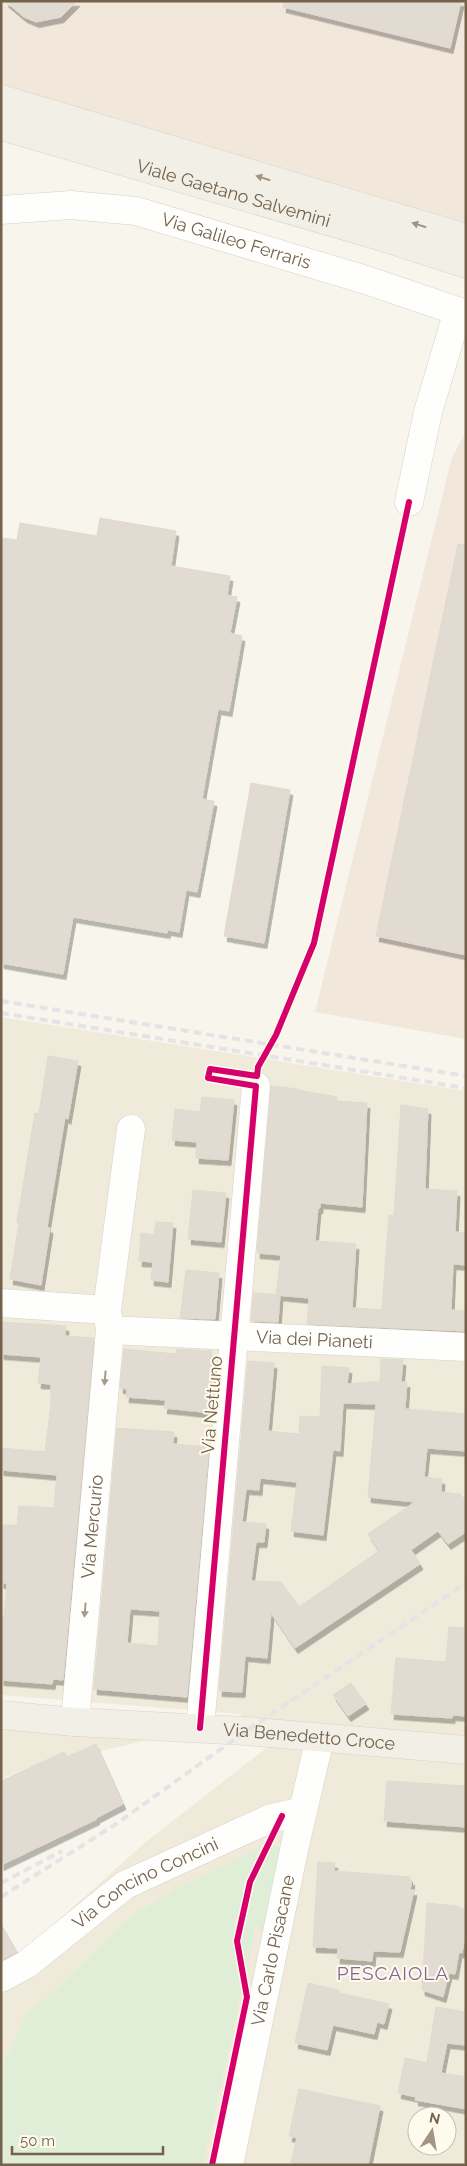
<svg xmlns="http://www.w3.org/2000/svg" width="467" height="2166" font-family="Raleway,sans-serif">
	<defs>
		<filter id="shadow"><feDropShadow dx="3" dy="5.5" stdDeviation="0" flood-color="#0004"/></filter>
	</defs>
	<rect width="100%" height="100%" fill="#f7f5ec"/>
	<g fill="#f0eada" fill-rule="evenodd">
		<path d="M1,1017L466,1091V2165H1V1964L19,1955L147,1841L283,1735L246,1731L241,1714L1,1695ZM417,2116H447V2146H417Z"/>
		<path d="M1,1714L200,1728L27,1768L1,1779Z"/>
	</g>
	<g fill="#f1e7db">
		<path d="M1,1H466V223L401,208L1,84Z"/>
		<path d="M466,432V1039L315,1012L452,457Z"/>
	</g>
	<path fill="#e0eed8" d="M265,1845H276L286,1857L263,1934L256,1926L203,2165H1V2072L25,2016L62,1983L131,1916L176,1889Z"/>
	<g fill="#e2dbd1" stroke="#e0dace" fill-rule="evenodd" filter="url(#shadow)">
		<path d="M5,1H77L61,17L36,22L24,17Z"/>
		<path d="M284,1H461L450,48L283,7Z"/>
		<path d="M100,518L176,531L171,566L230,576L227,595L237,597L230,633L242,636L229,711L218,709L202,799L214,801L197,892L186,890L179,932L168,930L167,933L73,917L63,974L1,963V538L17,540L20,523L97,536Z"/>
		<path d="M458,544L466,545V955L376,936Z"/>
		<path d="M251,783L290,790L264,943L224,936Z"/>
		<path d="M48,1056L78,1061L68,1119L65,1117L47,1227L50,1228L41,1285L10,1279L19,1223L17,1222L35,1113L39,1114Z"/>
		<path d="M271,1086L298,1089V1090L337,1097V1101L367,1103L362,1207L320,1203V1208H318L315,1241L356,1244L352,1308L382,1310L389,1215L394,1216L401,1105L428,1109L425,1189L457,1191L455,1232L466,1233V1265L453,1264L451,1310L466,1311V1331L307,1324L309,1298L276,1295L281,1255L257,1253Z"/>
		<path d="M202,1097L234,1100L228,1160L196,1158L197,1142L172,1140L175,1109L200,1112Z"/>
		<path d="M193,1190L226,1193L221,1242L188,1239Z"/>
		<path d="M156,1222L173,1223L168,1282L151,1280L153,1262L139,1261L141,1233L154,1235Z"/>
		<path d="M186,1270L219,1273L215,1319L180,1318Z"/>
		<path d="M254,1293L280,1295L278,1322L251,1321Z"/>
		<path d="M1,1322L66,1326L65,1336L94,1338L63,1680L53,1679L52,1684L1,1680V1616H4L7,1583H1V1525H17L19,1506L54,1508L57,1475L1,1470V1448L45,1452L51,1404V1384L38,1383L41,1357L1,1354Z"/>
		<path d="M124,1349L176,1354L177,1349L212,1351L211,1362H216L212,1413L164,1408L166,1400L126,1397L127,1389L120,1388Z"/>
		<path d="M381,1359L403,1360L401,1382H407L405,1409L466,1414V1451L427,1448L424,1477L442,1479L441,1492L460,1494L466,1501V1532L448,1544L438,1531L411,1550L420,1564L295,1648L271,1613L267,1658L245,1656L242,1692L219,1691L248,1361L274,1363L268,1431L299,1434L300,1416L320,1417L322,1366L349,1368L347,1384L380,1381ZM343,1403L376,1404L368,1497L415,1502L368,1534L379,1551L299,1607L281,1582L251,1581L256,1542H264L266,1524L242,1522L246,1489L259,1490L260,1478L297,1482L291,1531L323,1535L333,1450L340,1451Z"/>
		<path d="M117,1428L174,1432L173,1444L209,1447L187,1697L94,1689ZM130,1609L160,1611L158,1646L127,1643Z"/>
		<path d="M449,1627L466,1628V1716L452,1715V1718L391,1714L396,1658L446,1662Z"/>
		<path d="M351,1683L366,1704L348,1716L333,1695Z"/>
		<path d="M96,1744L123,1804L96,1818L97,1819L1,1865V1781L64,1752L67,1757Z"/>
		<path d="M387,1781L466,1786V1827L384,1821Z"/>
		<path d="M318,1862L335,1863L334,1871L410,1877L409,1880H412L410,1890H414L400,1952L373,1951L372,1961L337,1958L338,1948L313,1947Z"/>
		<path d="M427,1903L456,1906L466,1910V1929L462,1953L459,1952L455,1974L449,1973L443,1997L422,1990Z"/>
		<path d="M1,1924L17,1952L1,1960Z"/>
		<path d="M308,1983L339,1990V1993L389,2004L384,2024L377,2022L374,2034L333,2025L327,2050L295,2043Z"/>
		<path d="M436,2007L466,2012V2045L447,2043L441,2073L466,2077V2109L415,2100L416,2097L398,2093L405,2058L427,2063Z"/>
		<path d="M299,2089L380,2106L368,2165H303L291,2162L297,2138L289,2136Z"/>
	</g>
	<g fill="none" stroke-linecap="round" stroke-linejoin="round">
		<defs>
			<g id="minor">
				<path id="s1" d="M1,210L71,205L136,211L366,280L466,314"/>
				<path d="M409,502L428,412L458,311"/>
				<path id="s2" d="M1,1303L107,1310L110,1330L466,1347"/>
				<path d="M107,1310L131,1129"/>
				<path id="s3" d="M75,1722L110,1330"/>
				<path d="M200,1728L256,1086"/>
				<path id="s4" d="M1,1978L27,1964L125,1885L269,1819L303,1811"/>
				<path id="s5" d="M229,2165L295,1845L320,1738"/>
			</g>
			<g id="major">
				<path d="M1,99L466,238"/>
				<path id="s6" d="M1,126L376,235L466,264"/>
				<path id="s7" d="M1,1715L75,1722L246,1731L466,1750"/>
			</g>
		</defs>
		<use href="#minor" stroke="#d6d2cb" stroke-width="29"/>
		<use href="#major" stroke="#d8d2ca" stroke-width="29"/>
		<use href="#minor" stroke="#fefefc" stroke-width="28"/>
		<use href="#major" stroke="#f2efe6" stroke-width="28"/>
		<g stroke="#e6e2e5" stroke-width="4" stroke-dasharray="8 5" stroke-linecap="butt">
			<path d="M1,1001L466,1076"/>
			<path d="M1,1013L466,1088"/>
			<path d="M1,1883L62,1851"/>
			<path d="M1,1897L116,1824L246,1731L466,1583"/>
		</g>
		<defs>
			<g id="cycleway">
				<path d="M200,1728L256,1086L208,1078L210,1069L257,1076L258,1067L276,1035L314,943L409,502"/>
				<path d="M212,2165L247,1997L237,1941L250,1882L282,1816"/>
			</g>
		</defs>
		<use href="#cycleway" stroke="#fefbee" stroke-width="9"/>
		<use href="#cycleway" stroke="#d6006c" stroke-width="6"/>
	</g>
	<defs><path id="oneway-solid" d="M-6-.8H1V-3.2L6.5 0L1 3.2V.8H-6Z" transform="scale(1.25)"/></defs>
	<g fill="#a19383">
		<use href="#oneway-solid" transform="translate(263 178) rotate(-163)"/>
		<use href="#oneway-solid" transform="translate(419 225) rotate(-163)"/>
	</g>
	<g fill="#a5998a">
		<use href="#oneway-solid" transform="translate(105 1378) rotate(95)"/>
		<use href="#oneway-solid" transform="translate(85 1610) rotate(95)"/>
	</g>
	<g text-anchor="middle" stroke-width="4" stroke-linejoin="round" paint-order="stroke">
		<g font-size="18" fill="#75624d" stroke="#fefbee">
			<text dy="6" stroke="none"><textPath href="#s6" startOffset="242">Viale Gaetano Salvemini</textPath></text>
			<text dy="6" stroke="none"><textPath href="#s1" startOffset="240">Via Galileo Ferraris</textPath></text>
			<text dy="6" stroke="none"><textPath href="#s2" startOffset="331">Via dei Pianeti</textPath></text>
			<text transform="translate(212 1405) rotate(-85)" y="6">Via Nettuno</text>
			<text dy="6" stroke="none"><textPath href="#s3" startOffset="196">Via Mercurio</textPath></text>
			<text dy="6" stroke="none"><textPath href="#s7" startOffset="309">Via Benedetto Croce</textPath></text>
			<text dy="6" stroke="none"><textPath href="#s4" startOffset="174">Via Concino Concini</textPath></text>
			<text dy="6" stroke="none"><textPath href="#s5" startOffset="219">Via Carlo Pisacane</textPath></text>
		</g>
		<g font-size="19" letter-spacing="1" fill="#8a6590" stroke="#fefbee">
			<text x="393" y="1980">PESCAIOLA</text>
		</g>
	</g>
	<rect width="467" height="2166" fill="none" stroke="#75624d" stroke-width="5"/>
	<g transform="translate(432 2131) rotate(12)"><circle r="24" fill="#fefbee" stroke="#c7beae"/>
	<path d="M0-4L9 19L0 12L-9 19Z" fill="#a29585"/>
	<text y="-8" font-size="14" font-weight="bold" text-anchor="middle" fill="#75624d">N</text>
	</g>
	<path d="M12 2146v8h151v-8" fill="none" stroke="#75624d" stroke-width="2.5"/>
	<text x="20" y="2146" font-size="15" fill="#75624d" stroke="#fefbee" stroke-width="4" paint-order="stroke">50 m</text>
</svg>
